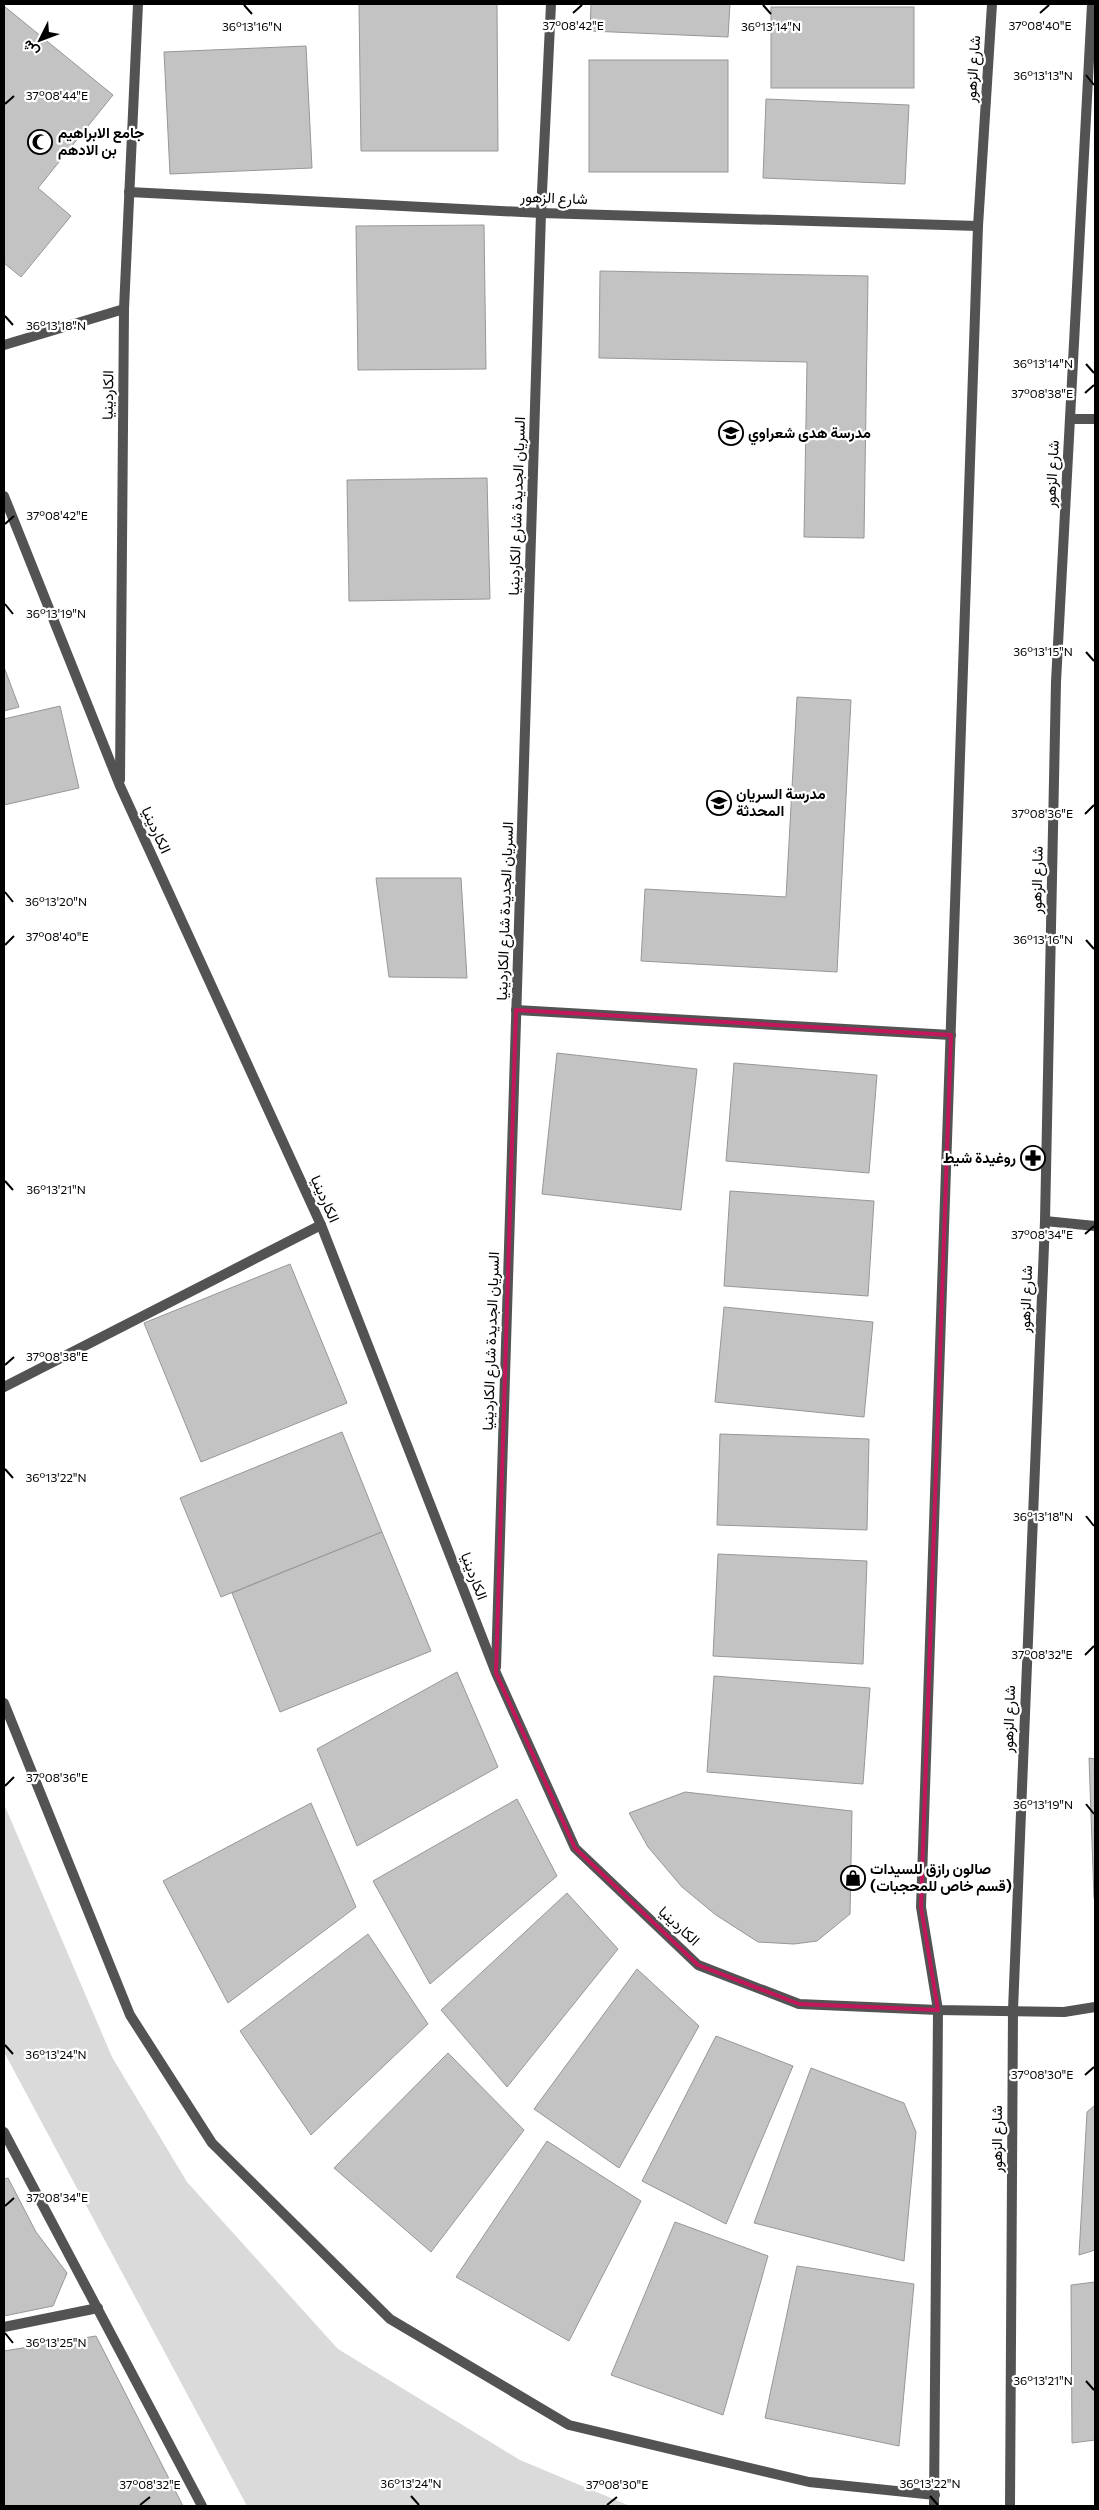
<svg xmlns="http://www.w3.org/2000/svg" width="1099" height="2510" font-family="Commissioner,Vazirmatn,sans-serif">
	<rect width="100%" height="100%" fill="#fff"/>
	<path fill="#dadada" d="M4,1804L112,2057L187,2182L338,2349L520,2460L630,2506H247L4,2052Z"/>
	<g fill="#c3c3c3" stroke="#979797">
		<path d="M359,4H497L498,151H361Z"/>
		<path d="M591,4H730L728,37L590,31Z"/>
		<path d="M4,6L113,95L38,188L71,216L21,277L4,263Z"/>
		<rect x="771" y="7" width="143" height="81"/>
		<path d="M306,46L312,168L170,174L164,52Z"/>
		<rect x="589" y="60" width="139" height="112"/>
		<path d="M766,99L909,105L905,184L763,178Z"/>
		<path d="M484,225L486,369L358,370L356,226Z"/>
		<path d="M600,271L868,276L864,538L804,537L807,362L599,358Z"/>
		<path d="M487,478L490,599L349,601L347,480Z"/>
		<path d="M4,667L19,707L4,711Z"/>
		<path d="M797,697L851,700L837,972L641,961L645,889L786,897Z"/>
		<path d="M60,706L79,788L4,805V719Z"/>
		<path d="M376,878H461L467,978L389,977Z"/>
		<path d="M557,1053L697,1069L681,1210L542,1194Z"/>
		<path d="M734,1063L877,1075L869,1173L726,1161Z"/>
		<path d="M730,1191L874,1201L868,1296L724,1286Z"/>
		<path d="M290,1264L347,1403L201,1462L144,1323Z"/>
		<path d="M724,1307L873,1322L864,1417L715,1402Z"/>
		<path d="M342,1432L382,1532L221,1597L180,1498Z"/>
		<path d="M720,1434L869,1439L867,1530L717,1525Z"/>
		<path d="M382,1532L431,1651L280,1712L232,1593Z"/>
		<path d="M718,1554L867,1561L863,1664L713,1656Z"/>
		<path d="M457,1672L498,1767L357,1846L317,1749Z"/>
		<path d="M714,1676L870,1688L863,1784L707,1772Z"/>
		<path d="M1089,1758L1095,1759V1901L1094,1898Z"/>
		<path d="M685,1792L852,1811L850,1914L817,1941L794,1944L758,1942L716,1915L682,1887L648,1847L629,1813Z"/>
		<path d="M517,1799L557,1876L430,1984L373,1881Z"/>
		<path d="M311,1803L356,1907L228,2003L163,1881Z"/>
		<path d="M567,1893L618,1949L507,2087L441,2010Z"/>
		<path d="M368,1934L428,2024L311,2135L240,2031Z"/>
		<path d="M637,1969L699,2026L619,2168L534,2109Z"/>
		<path d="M716,2036L793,2066L726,2224L642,2181Z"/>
		<path d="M448,2053L524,2130L431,2252L334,2168Z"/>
		<path d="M811,2068L904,2103L916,2132L904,2261L754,2223Z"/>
		<path d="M1095,2105V2250L1079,2255L1087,2112Z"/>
		<path d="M547,2141L641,2201L569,2341L456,2277Z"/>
		<path d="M8,2178L36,2232L67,2273L53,2306L4,2316V2179Z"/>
		<path d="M675,2222L768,2256L723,2415L611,2375Z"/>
		<path d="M797,2266L914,2284L899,2446L765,2418Z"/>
		<path d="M1095,2282V2440L1072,2443L1071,2285Z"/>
		<path d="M96,2336L183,2506H4V2351Z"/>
	</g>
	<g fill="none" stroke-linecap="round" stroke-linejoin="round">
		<g stroke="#535353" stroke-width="10">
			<path d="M129,192L541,213L978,226"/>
			<path d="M4,345L124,309"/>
			<path d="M1070,419H1095"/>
			<path d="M4,496L120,786L321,1225L496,1673L575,1848L698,1965L799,2004L938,2010L1064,2012L1095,2007"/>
			<path d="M120,780L124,309L138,4"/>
			<path d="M516,1010L951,1035"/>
			<path d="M1045,1221L1095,1226"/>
			<path d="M4,1387L321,1225"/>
			<path d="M496,1667L541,213L551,4"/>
			<path d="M4,1703L130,2015L212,2143L390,2319L569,2425L809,2482L935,2495"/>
			<path d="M4,2132L202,2506"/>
			<path d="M4,2327L98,2308"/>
		</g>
		<g stroke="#535353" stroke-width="10">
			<path d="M934,2506L938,2010L921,1907L978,226L992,4"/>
			<path d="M1010,2506L1013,2010L1045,1221L1056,682L1092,4"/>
		</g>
	</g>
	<path fill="none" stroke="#c2185b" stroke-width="4" stroke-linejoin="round" d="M516,1010L951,1035L921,1907L938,2010L799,2004L698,1965L575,1848L496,1673Z"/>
	<path fill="none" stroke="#000" stroke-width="2" d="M244,5L252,14M763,5L771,14M573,13L582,5M1040,13L1049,5M1086,75L1094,85M5,104L14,96M5,316L13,325M1086,364L1094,373M1085,393L1094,385M5,524L14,516M5,604L13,614M1086,652L1094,661M1085,814L1094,805M5,892L13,902M1086,940L1094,949M5,945L14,936M5,1181L13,1190M1085,1234L1094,1226M5,1365L14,1357M5,1469L13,1478M1086,1516L1094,1526M1085,1655L1094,1646M5,1786L14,1777M1086,1804L1094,1814M5,2045L13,2054M1085,2075L1094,2067M5,2206L14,2198M5,2333L13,2343M1086,2381L1094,2390M411,2496L419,2505M930,2496L938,2505M140,2505L150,2497M607,2505L617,2497"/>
	<defs>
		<symbol id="mosque-ring" viewBox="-11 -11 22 22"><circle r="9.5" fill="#fff" stroke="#000" stroke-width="1.5"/><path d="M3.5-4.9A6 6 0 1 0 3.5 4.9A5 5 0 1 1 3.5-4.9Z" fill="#000"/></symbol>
		<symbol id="school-ring" viewBox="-11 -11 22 22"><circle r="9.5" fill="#fff" stroke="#000" stroke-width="1.5"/><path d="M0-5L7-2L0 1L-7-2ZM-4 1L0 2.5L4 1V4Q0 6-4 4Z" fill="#000"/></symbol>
		<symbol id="pharmacy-ring" viewBox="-11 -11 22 22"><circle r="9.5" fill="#fff" stroke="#000" stroke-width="1.5"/><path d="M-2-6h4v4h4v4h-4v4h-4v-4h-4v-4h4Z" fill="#000"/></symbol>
		<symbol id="shop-ring" viewBox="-11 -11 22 22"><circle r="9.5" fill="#fff" stroke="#000" stroke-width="1.5"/><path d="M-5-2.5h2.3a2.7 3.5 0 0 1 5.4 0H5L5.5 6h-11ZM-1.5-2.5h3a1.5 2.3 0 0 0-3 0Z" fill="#000"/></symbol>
	</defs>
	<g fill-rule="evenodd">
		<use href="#mosque-ring" x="26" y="128" width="28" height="28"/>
		<use href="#school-ring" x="717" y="419" width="28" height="28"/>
		<use href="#school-ring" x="705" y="789" width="28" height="28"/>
		<use href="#pharmacy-ring" x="1019" y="1144" width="28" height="28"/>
		<use href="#shop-ring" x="839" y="1864" width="28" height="28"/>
	</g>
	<g text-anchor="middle" stroke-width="4.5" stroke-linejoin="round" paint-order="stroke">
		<g font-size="15" fill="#000" stroke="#fff">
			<text transform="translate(973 69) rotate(-86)" y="5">شارع الزهور</text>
			<text transform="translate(554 198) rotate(2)" y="5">شارع الزهور</text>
			<text transform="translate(108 395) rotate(-89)" y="5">الكاردينيا</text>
			<text transform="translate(1052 474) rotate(-87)" y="5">شارع الزهور</text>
			<text transform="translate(517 506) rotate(-88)" y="5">السريان الجديدة شارع الكاردينيا</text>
			<text transform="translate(156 830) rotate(65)" y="5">الكاردينيا</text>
			<text transform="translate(1037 880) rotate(-89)" y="5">شارع الزهور</text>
			<text transform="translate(505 911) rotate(-88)" y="5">السريان الجديدة شارع الكاردينيا</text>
			<text transform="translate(325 1199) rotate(66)" y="5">الكاردينيا</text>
			<text transform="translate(1026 1299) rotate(-88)" y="5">شارع الزهور</text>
			<text transform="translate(491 1341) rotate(-88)" y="5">السريان الجديدة شارع الكاردينيا</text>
			<text transform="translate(474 1576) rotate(69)" y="5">الكاردينيا</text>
			<text transform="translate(1009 1719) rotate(-88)" y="5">شارع الزهور</text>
			<text transform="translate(679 1926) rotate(43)" y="5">الكاردينيا</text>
			<text transform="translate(997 2139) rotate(-90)" y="5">شارع الزهور</text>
		</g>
		<g font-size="15" font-weight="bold" fill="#000" stroke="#fff" text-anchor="start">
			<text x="58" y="138">جامع الابراهيم<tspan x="58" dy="17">بن الادهم</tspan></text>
			<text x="748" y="438">مدرسة هدى شعراوي</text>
			<text x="736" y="799">مدرسة السريان<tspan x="736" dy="17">المحدثة</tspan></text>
			<text x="1016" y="1163" text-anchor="end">روغيدة شيط</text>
			<text x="870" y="1874">صالون رازق للسيدات<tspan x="870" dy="17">(قسم خاص للمحجبات)</tspan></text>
		</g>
	</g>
	<g font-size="12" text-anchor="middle" fill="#000" stroke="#fff" stroke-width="4.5" stroke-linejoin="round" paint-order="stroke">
		<text x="573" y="30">37°08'42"E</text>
		<text x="1040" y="30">37°08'40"E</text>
		<text x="252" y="31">36°13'16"N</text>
		<text x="771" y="31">36°13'14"N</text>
		<text x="1043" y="80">36°13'13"N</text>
		<text x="57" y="100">37°08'44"E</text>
		<text x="56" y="330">36°13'18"N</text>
		<text x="1043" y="368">36°13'14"N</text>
		<text x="1042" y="398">37°08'38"E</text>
		<text x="57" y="520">37°08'42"E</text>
		<text x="56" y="618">36°13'19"N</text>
		<text x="1043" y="656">36°13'15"N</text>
		<text x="1042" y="818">37°08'36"E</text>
		<text x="56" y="906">36°13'20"N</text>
		<text x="57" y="941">37°08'40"E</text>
		<text x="1043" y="944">36°13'16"N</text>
		<text x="56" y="1194">36°13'21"N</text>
		<text x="1042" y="1239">37°08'34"E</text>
		<text x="57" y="1361">37°08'38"E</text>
		<text x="56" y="1482">36°13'22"N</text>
		<text x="1043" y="1521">36°13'18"N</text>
		<text x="1042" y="1659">37°08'32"E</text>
		<text x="57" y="1782">37°08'36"E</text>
		<text x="1043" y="1809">36°13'19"N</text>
		<text x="56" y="2059">36°13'24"N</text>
		<text x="1042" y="2079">37°08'30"E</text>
		<text x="57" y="2202">37°08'34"E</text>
		<text x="56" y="2347">36°13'25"N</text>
		<text x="1043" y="2385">36°13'21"N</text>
		<text x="411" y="2488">36°13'24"N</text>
		<text x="930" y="2488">36°13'22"N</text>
		<text x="150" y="2489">37°08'32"E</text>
		<text x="617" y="2489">37°08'30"E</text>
	</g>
	<rect width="1099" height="2510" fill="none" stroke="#000000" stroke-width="10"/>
	<g transform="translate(40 40) rotate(228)" stroke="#ffffff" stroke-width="4" paint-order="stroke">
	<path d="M0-4L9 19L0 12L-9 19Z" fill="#000000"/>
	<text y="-8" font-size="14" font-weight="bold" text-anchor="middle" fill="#000000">ش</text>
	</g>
</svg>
